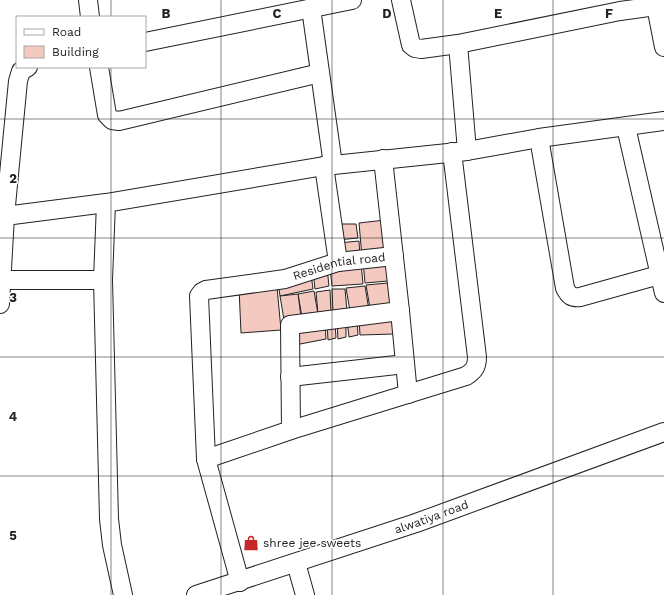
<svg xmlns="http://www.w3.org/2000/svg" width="664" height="595" font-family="'Work Sans',sans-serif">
	<rect width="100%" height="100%" fill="#fff"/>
	<g fill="#f3c9c0" stroke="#222">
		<path d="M385,220L389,253L362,257L359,223Z"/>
		<path d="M336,224H356L358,238L337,240Z"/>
		<path d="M359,241L360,257L340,259L338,243Z"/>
		<path d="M386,259L388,281L365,283L363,261Z"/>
		<path d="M361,263L363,284L332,286L330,268Z"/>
		<path d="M327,268L329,286L315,289L313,272Z"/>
		<path d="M311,274L313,289L280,296L278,282Z"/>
		<path d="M388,283L392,306L370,308L366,285Z"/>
		<path d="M365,286L369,310L350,311L346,288Z"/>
		<path d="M277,287L281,330L241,333L239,288Z"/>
		<path d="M332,289H345L347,311L333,312Z"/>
		<path d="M330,290L331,312L318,314L316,292Z"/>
		<path d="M314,291L318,314L302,317L298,294Z"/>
		<path d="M298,294L301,317L284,320L280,296Z"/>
		<path d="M393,313L394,334L360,335L359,319Z"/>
		<path d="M357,319L358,335L349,337L347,320Z"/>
		<path d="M346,320V337L338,339L337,322Z"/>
		<path d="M335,322L336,338L328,340L327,323Z"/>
		<path d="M325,323L326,339L295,345L292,327Z"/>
	</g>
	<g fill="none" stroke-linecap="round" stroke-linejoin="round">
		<defs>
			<g id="minor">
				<path d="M88,0L90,17"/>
				<path d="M401,0L411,45L415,48L421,49L458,44L620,11L664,5"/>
				<path d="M656,6L664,47"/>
				<path d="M311,8L333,165"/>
				<path d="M145,42L352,0"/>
				<path d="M458,44L467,151"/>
				<path d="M99,67L107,115L112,120L119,121L320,73"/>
				<path d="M626,127L664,293"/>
				<path d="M539,138L565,288C569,296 572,298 580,297L659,275"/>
				<path d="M324,166L338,262"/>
				<path d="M5,216L106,203"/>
				<path d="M0,280H103"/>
				<path d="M0,304L5,216L18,81L21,71L28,67"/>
				<path d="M400,311L408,394"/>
				<path d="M290,377L405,364"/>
				<path d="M291,430L290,325L400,311L383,159"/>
				<path d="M206,459L291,430L466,376C474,371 477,367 477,357L452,152"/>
				<path d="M296,563L305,595"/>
				<path id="s1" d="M240,582L206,459L199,296L202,292L206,290L285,279L338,262L394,256"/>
				<path d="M123,595L112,545L109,519L103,280L106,203L324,166L467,151L539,138L664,121"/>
				<path id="s2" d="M196,595L416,523L664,432"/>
			</g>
		</defs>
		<use href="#minor" stroke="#222" stroke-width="20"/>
		<use href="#minor" stroke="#fff" stroke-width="18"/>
	</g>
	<path fill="none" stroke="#222" stroke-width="1" stroke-opacity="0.55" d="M111,0V17M221,0V595M332,0V595M443,0V595M553,0V595M111,67V595M0,119H664M0,238H664M0,357H664M0,476H664"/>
	<defs>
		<symbol id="shop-bare" viewBox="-9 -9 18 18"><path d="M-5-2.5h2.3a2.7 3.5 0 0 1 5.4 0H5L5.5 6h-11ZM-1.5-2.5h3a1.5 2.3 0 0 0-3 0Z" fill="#c62828" stroke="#fff" stroke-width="2.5" paint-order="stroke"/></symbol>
	</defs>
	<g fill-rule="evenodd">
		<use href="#shop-bare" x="240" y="532" width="22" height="22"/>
	</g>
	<g text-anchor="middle" stroke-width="3" stroke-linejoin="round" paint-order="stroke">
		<g font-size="12" fill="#222" stroke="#fff">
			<text dy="4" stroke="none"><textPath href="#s1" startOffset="436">Residential road</textPath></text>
			<text dy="4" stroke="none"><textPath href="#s2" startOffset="248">alwatiya road</textPath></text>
		</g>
		<g font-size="12" fill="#222" stroke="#fff" text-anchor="start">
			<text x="263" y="547">shree jee sweets</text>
		</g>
	</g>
	<g font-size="13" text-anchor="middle" font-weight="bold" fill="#222" stroke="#fff" stroke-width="3" stroke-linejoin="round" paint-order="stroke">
		<text x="166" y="18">B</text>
		<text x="277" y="18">C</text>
		<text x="387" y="18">D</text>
		<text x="498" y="18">E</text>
		<text x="609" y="18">F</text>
		<text x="13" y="183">2</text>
		<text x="13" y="302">3</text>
		<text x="13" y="421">4</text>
		<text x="13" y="540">5</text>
	</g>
	<rect x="16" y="16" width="130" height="52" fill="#ffffff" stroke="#a7a7a7"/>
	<rect x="24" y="29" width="20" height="6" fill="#ffffff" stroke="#a7a7a7"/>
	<text x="52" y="36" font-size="12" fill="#222222">Road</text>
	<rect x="24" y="46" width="20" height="12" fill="#f3c9c0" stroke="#a7a7a7"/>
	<text x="52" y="56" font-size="12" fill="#222222">Building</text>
</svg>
